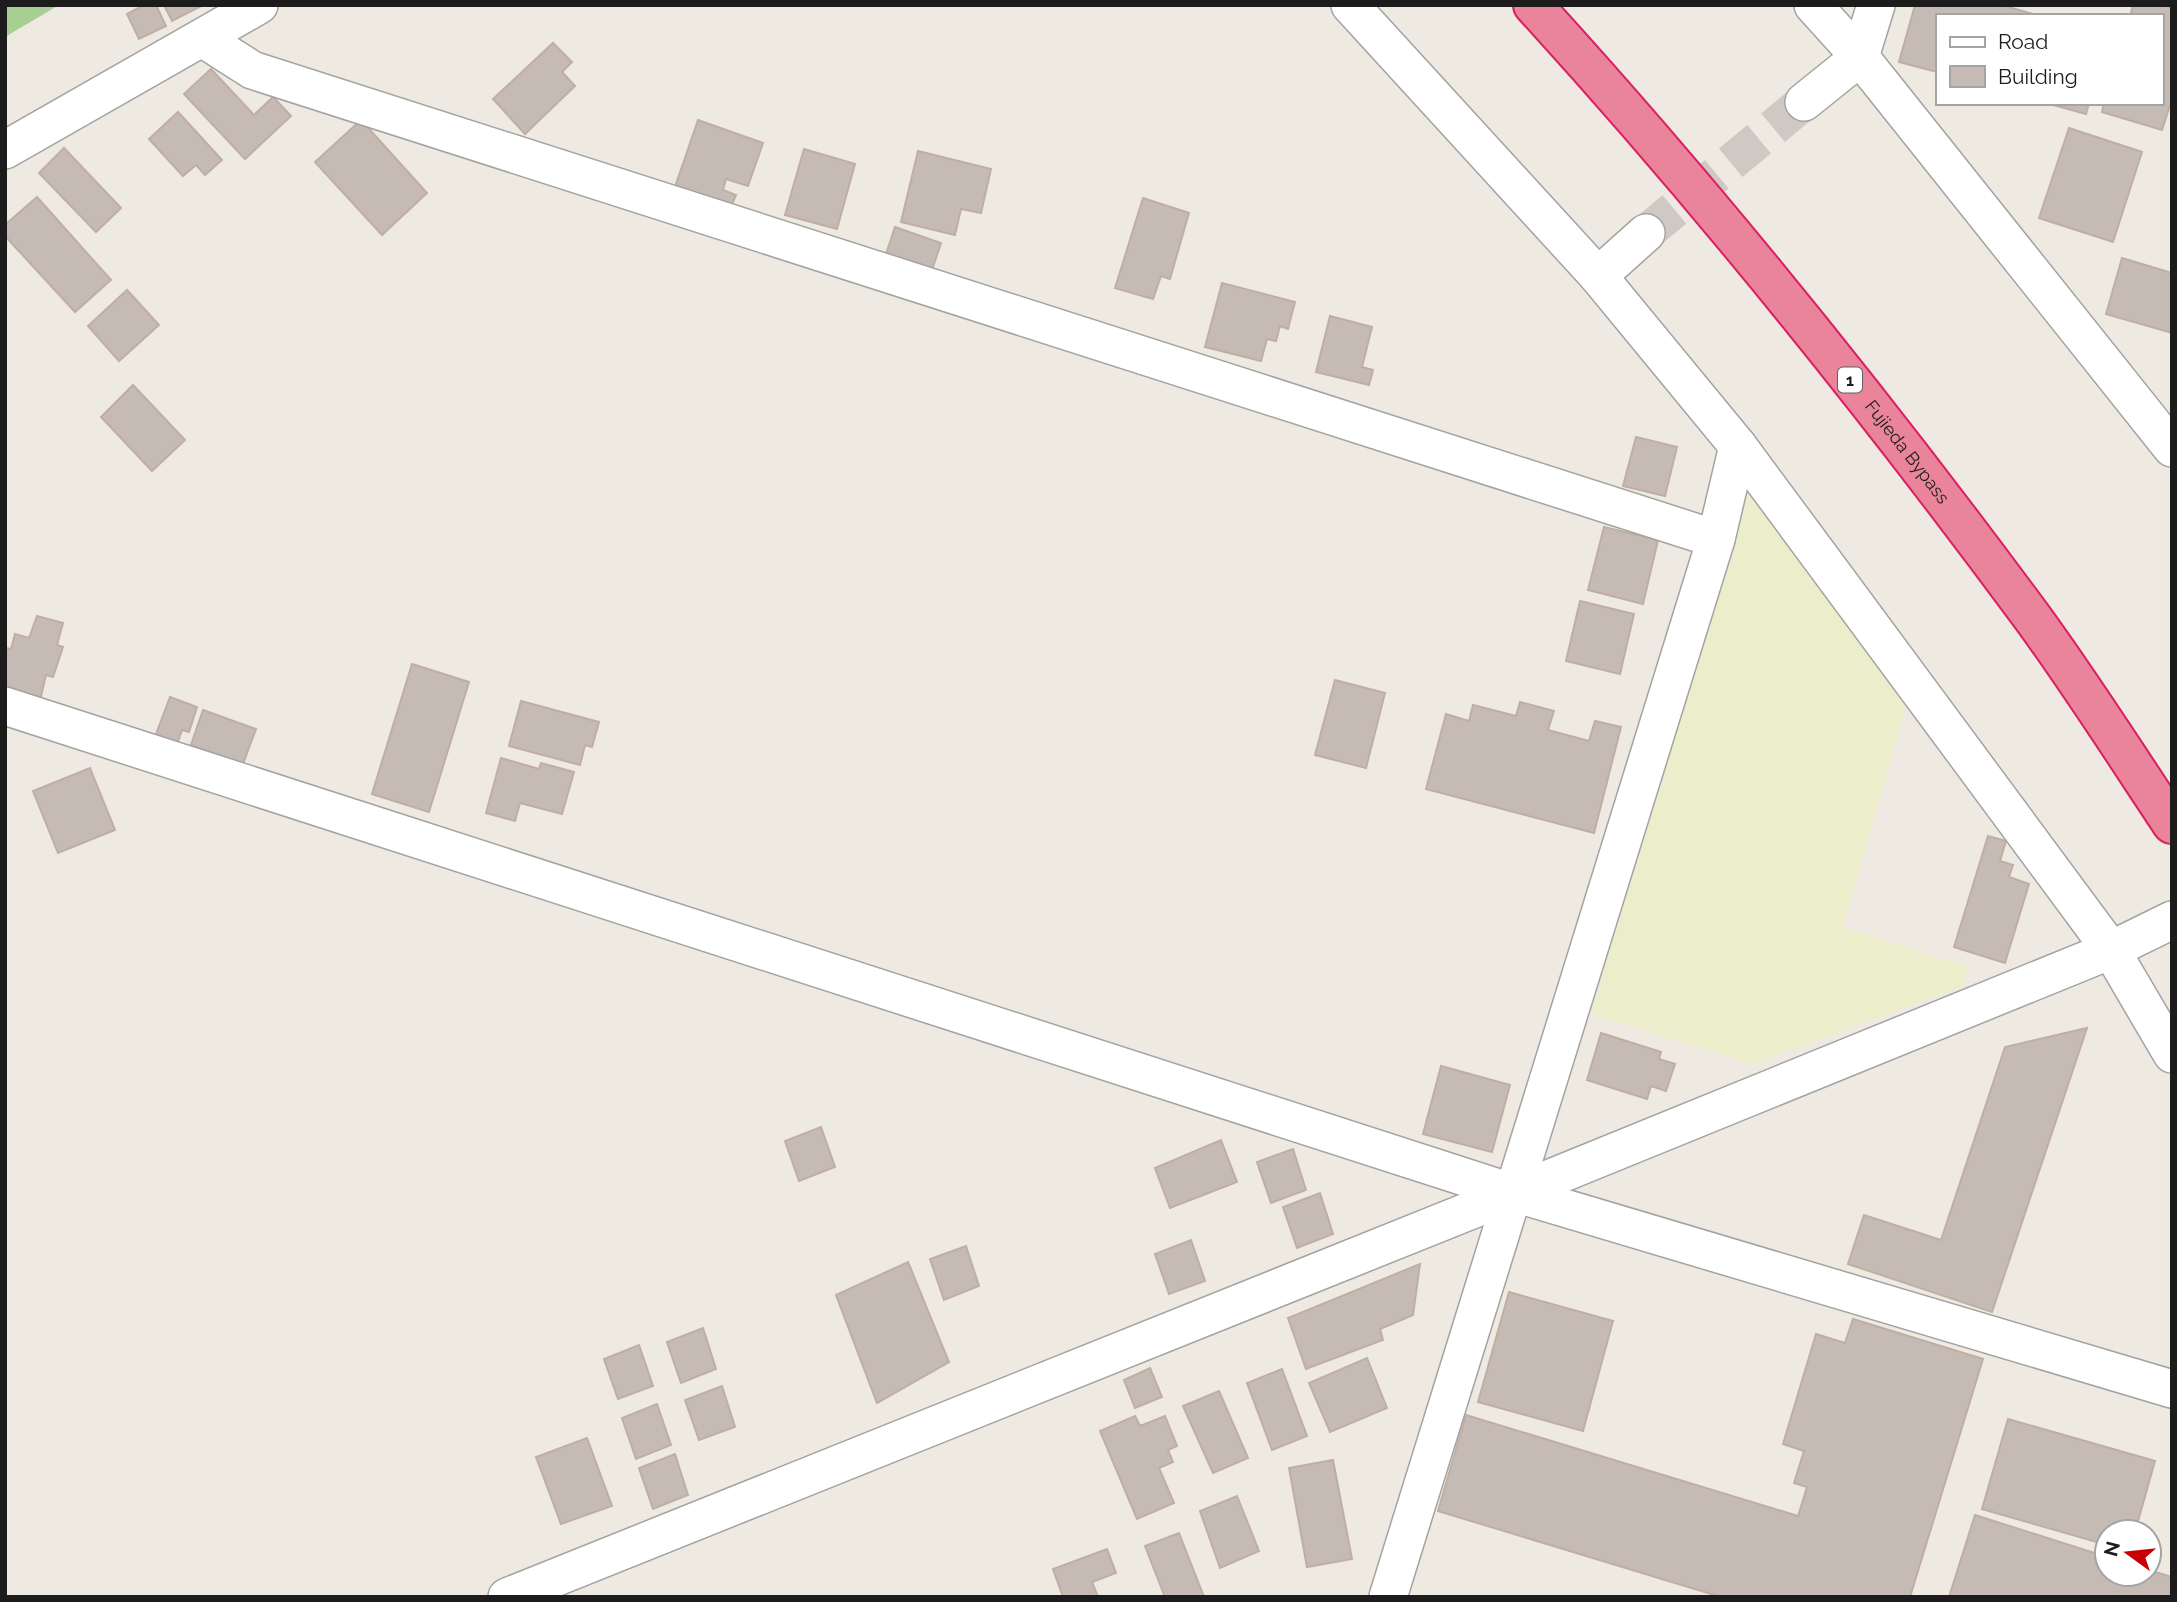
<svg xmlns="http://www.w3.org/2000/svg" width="2177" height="1602" font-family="Raleway,sans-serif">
	<rect width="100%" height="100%" fill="#eee9e1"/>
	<path fill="#eceecb" d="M1748,491L1906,707L1843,927L1968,967L1963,986L1752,1064L1591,1014Z"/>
	<path fill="#a7cf94" d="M5,5H59L5,37Z"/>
	<g fill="#c5bbb4" stroke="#c0aea3" stroke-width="2">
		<path d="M144,5H156L166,26L139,39L127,14Z"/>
		<path d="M164,5H203L172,21Z"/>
		<path d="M1915,5H2002L2040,16H1937V72L1899,62Z"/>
		<path d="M2133,5H2162L2172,8V99L2162,130L2102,112L2104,103H2161V16H2130Z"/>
		<path d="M553,43L572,62L562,72L575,86L525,134L493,99Z"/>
		<path d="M211,69L254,115L273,97L291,116L245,159L184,94Z"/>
		<path d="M2046,103H2089L2086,114Z"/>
		<path d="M178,112L222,160L205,175L196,165L183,176L149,139Z"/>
		<path d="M361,120L427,193L382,235L315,162Z"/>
		<path d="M698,120L763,143L748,186L726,179L723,190L736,195L730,209L674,190Z"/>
		<path d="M2069,128L2142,152L2113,242L2039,218Z"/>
		<path d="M64,148L121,208L96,232L39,173Z"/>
		<path d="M804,149L855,164L837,229L785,215Z"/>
		<path d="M918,151L991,169L981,213L961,209L955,235L901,222Z"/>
		<path d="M37,197L111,280L75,312L5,236V225Z"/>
		<path d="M1143,198L1189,213L1170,279L1161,276L1153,299L1115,288Z"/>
		<path d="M895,227L941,243L930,276L884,260Z"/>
		<path d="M2122,258L2172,273V333L2106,314Z"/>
		<path d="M1222,283L1295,302L1288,329L1280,326L1276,341L1267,339L1261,361L1205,347Z"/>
		<path d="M127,290L159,325L119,361L88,326Z"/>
		<path d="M1330,316L1372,327L1362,367L1373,370L1369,385L1316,372Z"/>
		<path d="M133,385L185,440L152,471L101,417Z"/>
		<path d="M1636,437L1677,447L1665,496L1623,486Z"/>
		<path d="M1604,527L1658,540L1643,604L1588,590Z"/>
		<path d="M1580,601L1634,614L1620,674L1566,661Z"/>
		<path d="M37,616L63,623L57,645L63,647L53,677L46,675L39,705L5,693V648L11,649L15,634L29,638Z"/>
		<path d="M412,664L469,682L429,812L372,794Z"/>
		<path d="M1335,680L1385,693L1366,768L1315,755Z"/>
		<path d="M170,697L197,707L189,732L182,730L174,753L152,745Z"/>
		<path d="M521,701L599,722L592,747L585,745L580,765L509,746Z"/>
		<path d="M1520,702L1554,711L1548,730L1589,741L1595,721L1621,727L1594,833L1426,789L1446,714L1469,721L1473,705L1516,716Z"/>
		<path d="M203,710L256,729L243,764L191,745Z"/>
		<path d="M501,758L539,769L541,763L574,772L562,814L520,803L515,821L486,813Z"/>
		<path d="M90,768L115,830L58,853L33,791Z"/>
		<path d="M1988,836L2006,841L2000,861L2013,865L2009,877L2029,884L2005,963L1954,947Z"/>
		<path d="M2087,1028L1992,1312L1848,1264L1864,1215L1941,1240L2005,1047Z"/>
		<path d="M1601,1033L1661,1052L1659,1059L1675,1064L1666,1091L1651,1086L1647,1099L1587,1080Z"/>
		<path d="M1441,1066L1510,1085L1492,1152L1423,1134Z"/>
		<path d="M821,1127L835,1167L799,1181L785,1141Z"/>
		<path d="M1221,1140L1237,1182L1170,1208L1155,1168Z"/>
		<path d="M1293,1149L1306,1190L1271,1203L1257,1162Z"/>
		<path d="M1320,1193L1333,1234L1297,1248L1283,1207Z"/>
		<path d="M1191,1240L1205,1281L1169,1294L1155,1254Z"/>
		<path d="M966,1246L979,1286L944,1300L930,1259Z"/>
		<path d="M908,1262L949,1362L877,1403L836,1295Z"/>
		<path d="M1420,1264L1413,1315L1380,1329L1383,1340L1306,1369L1288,1318Z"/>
		<path d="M1509,1292L1613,1321L1583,1431L1478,1402Z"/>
		<path d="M1853,1319L1983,1359L1910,1597H1721L1438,1511L1466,1415L1798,1516L1807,1487L1794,1483L1804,1451L1783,1444L1816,1334L1845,1343Z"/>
		<path d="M703,1328L716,1369L681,1383L667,1342Z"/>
		<path d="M639,1345L653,1386L618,1399L604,1359Z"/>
		<path d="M1367,1358L1387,1408L1330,1432L1309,1383Z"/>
		<path d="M1150,1368L1162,1397L1135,1408L1124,1380Z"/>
		<path d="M1282,1369L1307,1436L1272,1450L1247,1383Z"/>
		<path d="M722,1386L735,1427L699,1440L685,1400Z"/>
		<path d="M1219,1391L1248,1458L1213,1473L1183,1406Z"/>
		<path d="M657,1404L671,1445L636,1459L622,1418Z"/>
		<path d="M1135,1416L1140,1426L1165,1416L1177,1446L1168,1450L1173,1462L1159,1468L1174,1503L1137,1519L1100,1431Z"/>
		<path d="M2008,1419L2155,1461L2135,1532H2107V1545L1982,1509Z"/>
		<path d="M587,1438L612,1506L561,1524L536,1457Z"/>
		<path d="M675,1454L688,1495L653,1509L639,1468Z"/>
		<path d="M1333,1460L1352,1559L1307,1567L1289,1468Z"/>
		<path d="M1237,1496L1259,1551L1220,1568L1200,1511Z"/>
		<path d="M1975,1515L2107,1557V1574H2149V1570L2172,1577V1597H1949Z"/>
		<path d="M1179,1533L1204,1597H1165L1145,1546Z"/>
		<path d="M1107,1549L1116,1573L1092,1582L1098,1597H1063L1053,1569Z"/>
	</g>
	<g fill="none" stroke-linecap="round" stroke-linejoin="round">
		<path stroke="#cecac3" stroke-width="37" stroke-dasharray="37 18" stroke-linecap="butt" d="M1646,233L1804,102"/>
		<defs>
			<g id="street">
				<path d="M1350,5L1598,276L1738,446L2111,950L2172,1054"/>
				<path d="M1813,5L1860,57L2172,448"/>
				<path d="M202,38L252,70L1716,539"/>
				<path d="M1804,102L1860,57L1876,5"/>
				<path d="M5,150L259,5"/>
				<path d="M1598,276L1646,233"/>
				<path d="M5,706L1514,1193L2172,1389"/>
				<path d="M507,1597L1514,1193L2111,950L2172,920"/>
				<path d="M1388,1597L1716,539L1738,446"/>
			</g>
			<g id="highway">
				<path id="s1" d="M1533,5C1711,200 1876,406 2032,617C2081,684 2126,755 2172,824"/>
			</g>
		</defs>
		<use href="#street" stroke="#a3a3a3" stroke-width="40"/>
		<use href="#highway" stroke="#db1e65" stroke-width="42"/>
		<use href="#street" stroke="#fff" stroke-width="37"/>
		<use href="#highway" stroke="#e9849a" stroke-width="38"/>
	</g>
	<g text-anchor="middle" stroke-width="5" stroke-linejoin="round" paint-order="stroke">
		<rect fill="#fff" stroke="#606060" stroke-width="2" x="1838" y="367.5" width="24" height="25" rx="5"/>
		<g font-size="16" font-weight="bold" fill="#1c1c1c">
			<text x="1850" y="386">1</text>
		</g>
		<g font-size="18" fill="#1c1c1c" stroke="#fff">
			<text dy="6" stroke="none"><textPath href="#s1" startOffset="583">Fujieda Bypass</textPath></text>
		</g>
	</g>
	<rect width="2177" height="1602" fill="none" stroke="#1c1c1c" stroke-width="14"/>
	<rect x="1936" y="14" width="228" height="91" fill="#ffffff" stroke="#a4a4a4" stroke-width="2"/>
	<rect x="1950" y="37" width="35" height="10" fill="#ffffff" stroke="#a4a4a4" stroke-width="2"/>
	<text x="1998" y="49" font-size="21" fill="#1c1c1c">Road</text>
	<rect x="1950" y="66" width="35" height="21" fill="#c5bbb4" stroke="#a4a4a4" stroke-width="2"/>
	<text x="1998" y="84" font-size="21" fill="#1c1c1c">Building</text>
	<g transform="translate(2128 1553) rotate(285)"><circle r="33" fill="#ffffff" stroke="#a4a4a4" stroke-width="2"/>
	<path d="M0-5L12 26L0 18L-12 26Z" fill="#c70006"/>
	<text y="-10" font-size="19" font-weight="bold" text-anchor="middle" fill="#1c1c1c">N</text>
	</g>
</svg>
